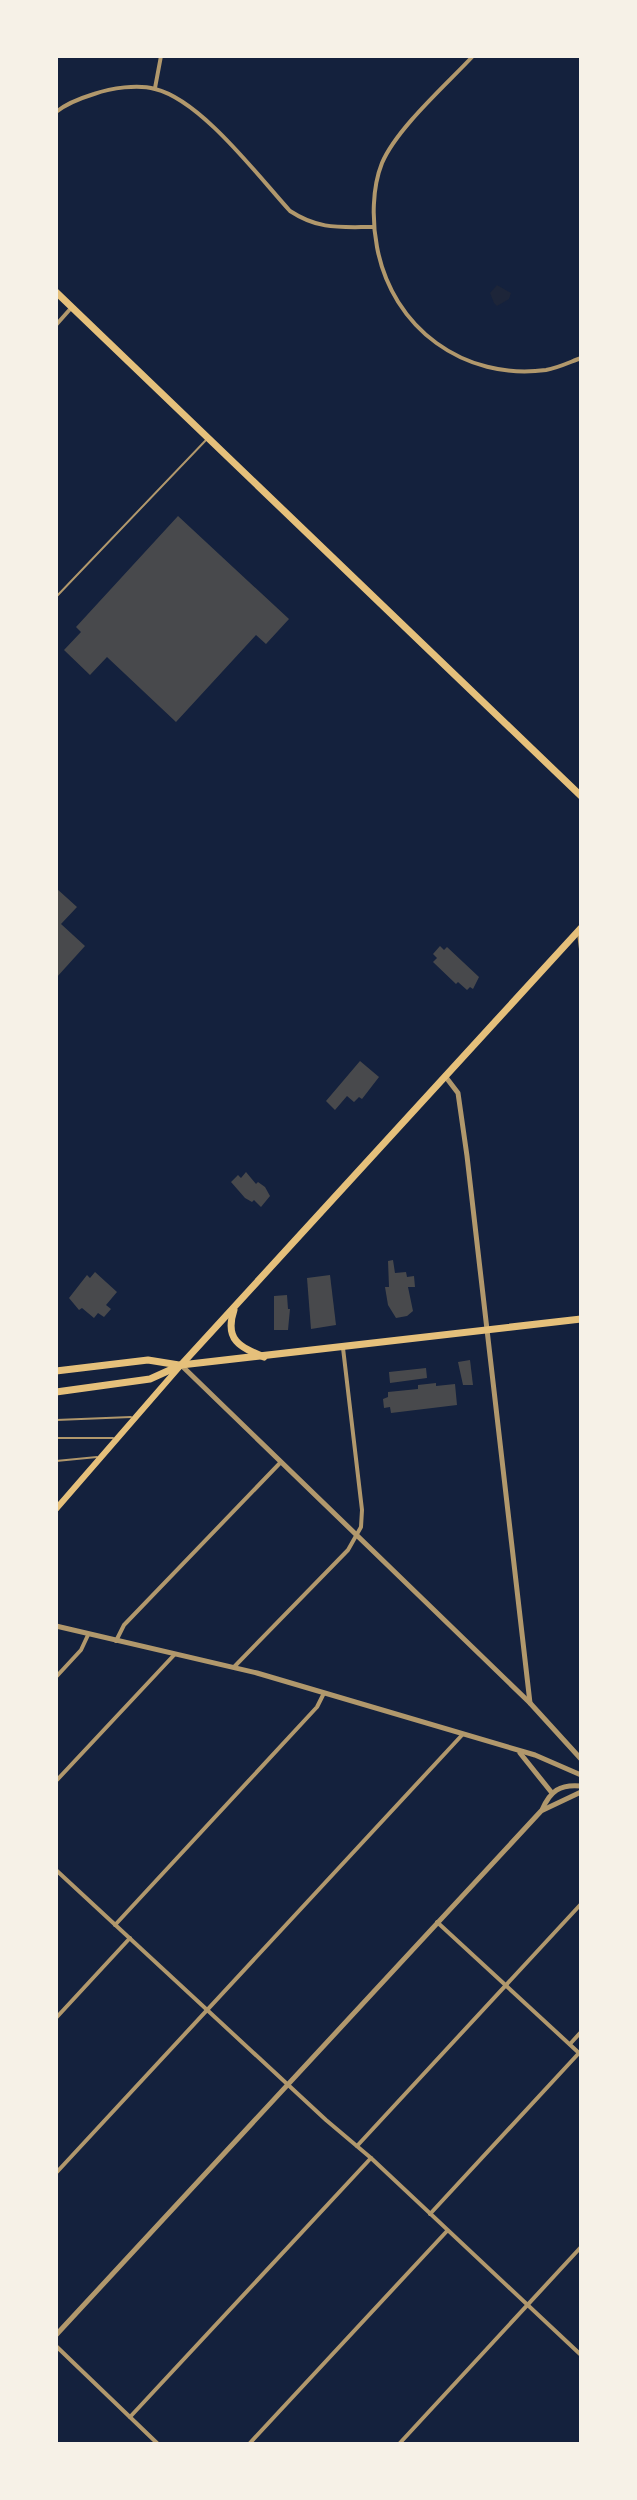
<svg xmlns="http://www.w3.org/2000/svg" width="637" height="2500" font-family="Inter,sans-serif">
	<rect width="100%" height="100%" fill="#14213d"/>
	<path fill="#1d2539" d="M497,285L511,293L509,299L497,306L494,303L490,293Z"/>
	<g fill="#48494c">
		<path d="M178,516L289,619L266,644L256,635L176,722L107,657L90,675L64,650L81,632L76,627Z"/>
		<path d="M56,888L77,907L61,924L85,946L56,978Z"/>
		<path d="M440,946L444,950L447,947L479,977L473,989L470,987L467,990L458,982L456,984L433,962L437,958L433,954Z"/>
		<path d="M360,1061L379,1077L362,1099L359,1097L354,1102L347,1096L335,1110L326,1101Z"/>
		<path d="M246,1172L256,1184L258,1182L265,1187L270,1196L261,1207L254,1200L252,1202L245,1198L231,1182L238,1175L241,1178Z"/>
		<path d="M393,1260L395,1273L406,1272L407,1277L414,1276L415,1287H408L413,1311L407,1316L396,1318L388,1305L385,1287H389L388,1261Z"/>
		<path d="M95,1272L117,1292L106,1305L111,1309L104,1317L98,1313L94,1318L82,1308L79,1310L69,1298L87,1275L90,1278Z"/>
		<path d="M330,1275L336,1325L311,1329L307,1278Z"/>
		<path d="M287,1295L288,1309H290L288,1330H274V1296Z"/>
		<path d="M470,1360L473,1385H463L458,1362Z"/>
		<path d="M426,1368L427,1378L390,1383L389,1372Z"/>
		<path d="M436,1383V1386L455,1384L457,1405L391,1413L390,1407L384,1408L383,1399L388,1397V1392L418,1389V1385Z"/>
	</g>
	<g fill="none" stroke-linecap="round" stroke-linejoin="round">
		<g stroke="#b1986c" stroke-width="2">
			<path d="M56,597L207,439"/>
			<path d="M56,1420L131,1417"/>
			<path d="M56,1438H113"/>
			<path d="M56,1461L97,1457"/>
		</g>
		<g stroke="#b1986c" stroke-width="4">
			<path d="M473,56C446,85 397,128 382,163C372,188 372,221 377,247C392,328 464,381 546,370C558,368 570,362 581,358"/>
			<path d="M155,88L161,56"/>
			<path d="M56,112C67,103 81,98 94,94C111,88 138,84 155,89C201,100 258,176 290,211C319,230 340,227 373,227"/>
			<path d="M56,325L72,307"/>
			<path d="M579,933L581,949"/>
			<path d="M116,1641L124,1625L280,1463"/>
			<path d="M234,1667L348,1550L361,1527L362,1510L343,1348"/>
			<path d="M56,1677L81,1650L88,1635"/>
			<path d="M56,1781L175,1654"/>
			<path d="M56,1870L326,2120L371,2158L581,2355"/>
			<path d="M437,1922L579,2053"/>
			<path d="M115,1925L317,1707L324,1693"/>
			<path d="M56,2018L130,1938"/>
			<path d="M570,2044L581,2032"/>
			<path d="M357,2146L581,1904"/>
			<path d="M56,2173L463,1734"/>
			<path d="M430,2214L579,2053"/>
			<path d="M56,2346L158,2444"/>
			<path d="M130,2417L371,2158"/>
			<path d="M249,2444L447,2231"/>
			<path d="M399,2444L581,2247"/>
		</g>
		<g stroke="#b1986c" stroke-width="5">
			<path d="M445,1076L458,1093L467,1156L530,1703"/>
			<path d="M181,1365L530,1703L581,1759"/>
			<path d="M56,1626L257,1673L535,1755L581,1775"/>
			<path d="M520,1753L552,1793"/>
			<path d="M543,1810L581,1792"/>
			<path d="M56,2335L542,1810C550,1791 560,1784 581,1786"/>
		</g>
		<path stroke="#e5c07b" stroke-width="6" d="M56,1509L181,1365"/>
		<g stroke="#e5c07b" stroke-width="7">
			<path d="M56,292L581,796"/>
			<path d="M181,1365L581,1319"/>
		</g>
		<g stroke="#e5c07b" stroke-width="7">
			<path d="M234,1310C224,1340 240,1347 264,1357"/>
			<path d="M56,1371L148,1360L179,1365"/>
			<path d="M56,1392L150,1379L181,1365L581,928"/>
		</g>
	</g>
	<rect width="637" height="2500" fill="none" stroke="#f6f1e7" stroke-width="116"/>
</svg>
